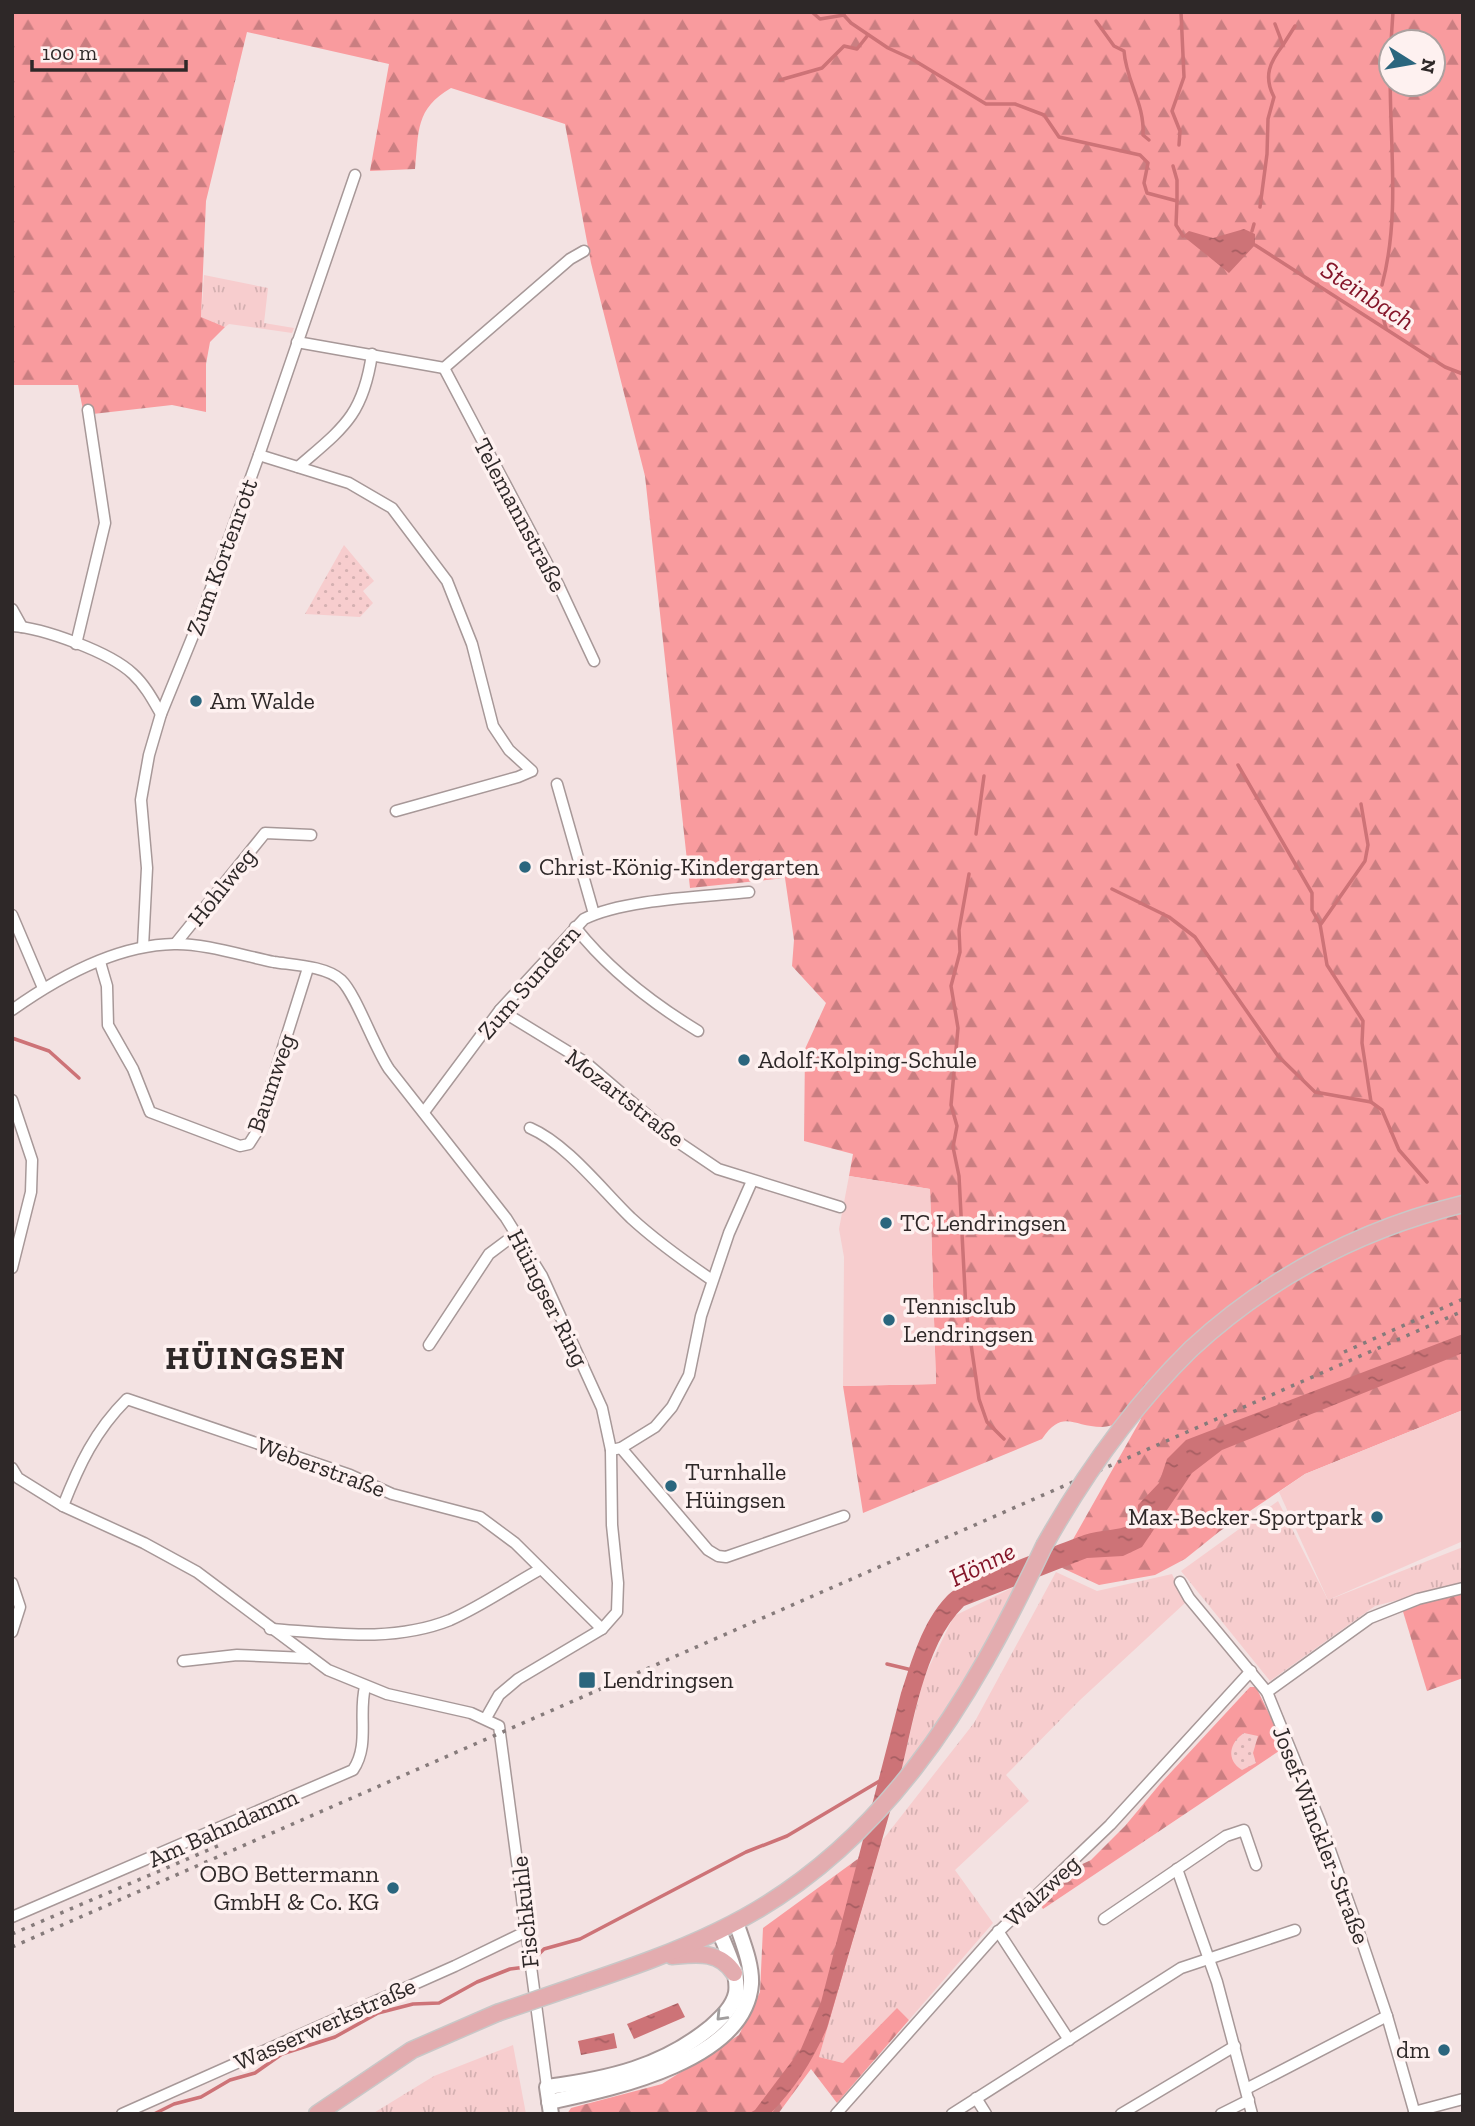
<svg xmlns="http://www.w3.org/2000/svg" width="1475" height="2126" font-family="'Zilla Slab',serif">
	<defs>
		<pattern id="grass-tufts" width="24" height="20" patternUnits="userSpaceOnUse" patternTransform="scale(1.75)"><rect width="24" height="20" fill="#f7cdce"/><path d="M3 7l-1-3M5 7V3M7 7l1-3M15 17l-1-3M17 17v-4M19 17l1-3" fill="none" stroke="#d4b0b1"/></pattern>
		<pattern id="forest-firs" width="22" height="20" patternUnits="userSpaceOnUse" patternTransform="scale(1.75)"><rect width="22" height="20" fill="#f99b9e"/><path d="M5 1l3.5 6h-7zM16 11l3.5 6h-7z" fill="#ca7e81"/></pattern>
		<pattern id="park-dots" width="8" height="8" patternUnits="userSpaceOnUse" patternTransform="scale(1.75)"><rect width="8" height="8" fill="#f7cdce"/><path d="M2 2h.1M6 6h.1" fill="none" stroke="#d4b0b1" stroke-width="1.8" stroke-linecap="round"/></pattern>
		<pattern id="water-ripples" width="26" height="14" patternUnits="userSpaceOnUse" patternTransform="scale(1.75)"><rect width="26" height="14" fill="#cd7377"/><path d="M2 4q2-2 4 0t4 0M15 11q2-2 4 0t4 0" fill="none" stroke="#a75e62"/></pattern>
	</defs>
	<rect width="100%" height="100%" fill="#f3e2e2"/>
	<g fill="url(#grass-tufts)">
		<path d="M204,275L268,288L264,323L294,328L292,333L229,324L225,327L201,317Z"/>
		<path d="M1278,1501L1328,1600L1463,1547V1583L1375,1606L1270,1681L1181,1571Z"/>
		<path d="M1056,1572L1097,1591L1172,1574L1185,1603L1080,1700L1006,1775L1029,1801L955,1870L993,1923L909,2020L897,2009L843,2063L819,2057L881,1842L974,1723Z"/>
		<path d="M1018,1585L967,1680L899,1777L924,1677L954,1616Z"/>
		<path d="M513,2045L526,2114H372L434,2076Z"/>
	</g>
	<g fill="url(#forest-firs)" fill-rule="evenodd">
		<path d="M12,12H1463V1410L1305,1474L1220,1531L1185,1559L1155,1575L1099,1585L1058,1566L1141,1419C1128,1421 1114,1426 1102,1427C1073,1427 1063,1408 1042,1439L863,1513L843,1386L936,1384L930,1189L849,1176L853,1154L804,1141L805,1049L826,1003L792,966L794,940L785,878L690,888L645,476L591,263L565,124L451,88C415,109 419,131 415,169L370,171L389,64L247,32L206,201L201,317L225,327L210,342L206,364V412L172,405L84,415L78,385H12ZM1391,42H1433V84H1391Z"/>
		<path d="M1463,1588V1678L1427,1691L1401,1605Z"/>
		<path d="M1250,1687H1256L1285,1747L1043,1909L1037,1900L1076,1867L1091,1860L1125,1826L1160,1784Z"/>
		<path d="M881,1842L819,2057L843,2063L897,2008L909,2020L837,2103L811,2069L778,2114H567L571,2108L662,2084L739,2035L760,1992L763,1928Z"/>
	</g>
	<g fill="url(#park-dots)">
		<path d="M344,545L374,581L363,591L373,603L360,617L305,614Z"/>
		<path d="M1244,1733L1258,1736L1253,1753L1256,1763L1242,1770C1226,1760 1229,1743 1244,1733Z"/>
	</g>
	<g fill="#f7cdce">
		<path d="M849,1176L930,1189L936,1384L843,1386L844,1257L839,1229Z"/>
		<path d="M1463,1410V1541L1328,1600L1279,1492L1305,1474Z"/>
	</g>
	<g fill="url(#water-ripples)">
		<path d="M1244,229L1255,234V245L1229,273L1183,236L1189,231L1213,238Z"/>
		<path d="M1463,1334V1353L1222,1450L1192,1473L1142,1547L1123,1556L1087,1558L964,1606C923,1646 913,1727 899,1780C876,1863 851,1945 827,2028C813,2060 795,2089 770,2114H748L755,2110L801,2049L821,2002L901,1693C912,1660 922,1622 947,1596C963,1579 1058,1545 1084,1535C1102,1529 1119,1532 1136,1522L1138,1505L1159,1483L1167,1459L1186,1440Z"/>
		<path d="M678,2003L685,2017L634,2039L627,2024Z"/>
		<path d="M614,2033L617,2048L581,2055L578,2041Z"/>
	</g>
	<g fill="none" stroke-linecap="round" stroke-linejoin="round">
		<g stroke="#cd7377" stroke-width="3.5">
			<path d="M812,12L820,19L844,15"/>
			<path d="M841,12L851,23L888,48L912,59L986,104H1015L1044,115L1059,137L1140,155L1148,163L1144,183L1147,193L1177,201L1176,225L1183,236"/>
			<path d="M1096,21L1114,46L1124,51C1126,81 1145,104 1143,135L1149,140"/>
			<path d="M1391,42L1393,12"/>
			<path d="M1283,45L1295,26"/>
			<path d="M780,80L822,68L844,46L857,49L868,35"/>
			<path d="M1179,145L1180,131L1172,111L1184,77L1181,12"/>
			<path d="M1173,166L1177,180V201"/>
			<path d="M1260,207L1267,154L1268,119L1274,97C1263,76 1270,62 1283,45L1275,24"/>
			<path d="M1252,231L1254,224"/>
			<path d="M1255,245L1445,367L1463,374"/>
			<path d="M1382,285C1403,207 1386,122 1391,43"/>
			<path d="M1379,303L1386,328"/>
			<path d="M1238,765L1312,893V910L1320,924L1327,965L1363,1021L1362,1043L1371,1102L1382,1110L1399,1150L1427,1182"/>
			<path d="M976,834L984,776"/>
			<path d="M969,874L959,930L960,952L951,986L958,1028L951,1105L957,1126L953,1147L959,1176L966,1310L979,1399L987,1422L1004,1439"/>
			<path d="M1112,889L1169,917L1195,937L1278,1056L1315,1092L1371,1102"/>
			<path d="M1321,924L1365,861L1368,845L1361,804"/>
			<path d="M12,1038L49,1051L79,1078"/>
			<path d="M887,1664L912,1670"/>
			<path d="M154,2114L174,2104L201,2097L230,2080L255,2073L282,2054L335,2037L378,2013L413,2004L439,2003L477,1982L510,1969L526,1967L544,1949L580,1939L746,1852L787,1836L883,1779"/>
		</g>
		<defs>
			<g id="minor">
				<path d="M297,342L444,368L570,259L584,251"/>
				<path d="M444,368L558,584L594,661"/>
				<path d="M259,455L349,483L392,508L447,581L472,644L493,726L509,750L532,771L518,777L396,811"/>
				<path d="M298,467C343,428 363,416 372,354"/>
				<path d="M12,609L22,627"/>
				<path d="M12,626C43,628 110,652 133,674C145,685 153,700 161,714"/>
				<path d="M76,644L105,523L88,410"/>
				<path d="M557,784L594,914"/>
				<path d="M12,915L43,988"/>
				<path d="M575,927C608,969 652,1003 698,1031"/>
				<path d="M176,943L265,833L311,835"/>
				<path d="M143,947L147,868L141,800L149,755L161,714L201,616L259,455L355,175"/>
				<path d="M100,962L107,986L108,1025L133,1069L150,1112L240,1146L249,1144L256,1133L308,968"/>
				<path d="M12,1010C57,978 117,945 174,944C203,943 244,956 274,962C293,965 326,966 341,980C356,994 374,1047 389,1069L506,1218L542,1276L602,1408L611,1450L612,1525L618,1583L617,1612L602,1629L518,1679L499,1695L486,1718"/>
				<path d="M500,1010L585,1062L681,1144L718,1169L840,1207"/>
				<path d="M12,1100L32,1160L31,1192L12,1268"/>
				<path d="M424,1112L500,1010L584,919C624,899 703,897 749,892"/>
				<path d="M530,1128C567,1144 602,1190 631,1218C656,1241 684,1261 712,1280"/>
				<path d="M429,1345L489,1254L517,1233"/>
				<path d="M621,1448L708,1550L718,1556L726,1557L844,1516"/>
				<path d="M611,1450L621,1448L655,1427L672,1407L689,1375L701,1316L729,1233L752,1181"/>
				<path d="M12,1468L18,1478L63,1506L144,1543L197,1572L328,1670L387,1694L471,1713L499,1726L547,2087"/>
				<path d="M63,1506C79,1465 95,1431 127,1399L350,1475L392,1494L480,1517L515,1543L602,1629"/>
				<path d="M1180,1582L1189,1598L1267,1692L1320,1822L1352,1912L1387,2016L1415,2114"/>
				<path d="M12,1583L20,1607L12,1632"/>
				<path d="M270,1629C330,1633 392,1643 450,1620C480,1607 510,1586 539,1570"/>
				<path d="M183,1661L237,1655L307,1658"/>
				<path d="M1267,1692L1370,1618L1418,1599L1463,1588"/>
				<path d="M1177,1869L1217,1982L1252,2114"/>
				<path d="M12,1917L353,1770C370,1745 358,1715 365,1687"/>
				<path d="M1104,1919L1226,1836L1244,1830L1256,1865"/>
				<path d="M998,1931L1069,2040"/>
				<path d="M1246,2089L1387,2016"/>
				<path d="M976,2098L986,2114"/>
				<path d="M1414,2112L1463,2099"/>
				<path d="M122,2114L455,1966L527,1931"/>
				<path d="M836,2114L995,1935L1110,1825L1251,1671"/>
				<path d="M952,2114L1181,1968L1295,1930"/>
				<path d="M1121,2114L1235,2046"/>
				<path d="M1221,2114L1249,2100"/>
			</g>
			<g id="secondary">
				<path d="M549,2102C609,2089 745,2062 751,1984C752,1963 742,1941 736,1922"/>
				<path d="M551,2114L547,2087C609,2079 662,2067 711,2027C722,2017 733,2007 736,1993C739,1973 726,1949 719,1931"/>
			</g>
			<g id="primary">
				<path d="M1191,1349C1268,1278 1361,1229 1463,1204"/>
				<path d="M672,1956C696,1954 719,1950 734,1973"/>
				<path d="M579,1985C626,1969 673,1953 718,1931C881,1853 970,1703 1044,1546"/>
				<path d="M317,2114L412,2050L497,2013"/>
			</g>
		</defs>
		<use href="#minor" stroke="#a79898" stroke-width="13"/>
		<use href="#secondary" stroke="#a79898" stroke-width="18"/>
		<use href="#primary" stroke="#c9c7c7" stroke-width="19"/>
		<use href="#minor" stroke="#fff" stroke-width="10"/>
		<use href="#secondary" stroke="#fff" stroke-width="14"/>
		<use href="#primary" stroke="#e3acaf" stroke-width="16"/>
		<g stroke="#867b7b" stroke-width="3.5" stroke-dasharray="3.5 7" stroke-linecap="butt">
			<path d="M1344,1352L1463,1299"/>
			<path d="M12,1934L220,1845"/>
			<path d="M12,1947L1463,1311"/>
		</g>
		<defs>
			<g id="primary-bridge">
				<path d="M1044,1546C1085,1473 1131,1408 1191,1349"/>
				<path d="M497,2013L579,1985"/>
			</g>
		</defs>
		<use href="#primary-bridge" stroke="#c9c7c7" stroke-width="19" stroke-linecap="butt"/>
		<use href="#primary-bridge" stroke="#e3acaf" stroke-width="16"/>
	</g>
	<defs><path id="oneway-chevron" d="M-2-3.5L2.5 0L-2 3.5" fill="none" stroke-width="1.6" stroke-linecap="round" stroke-linejoin="round" transform="scale(1.75)"/></defs>
	<use stroke="#a19e9e" href="#oneway-chevron" transform="translate(721 2016) rotate(134)"/>
	<g fill="#2b667e" stroke="#fef1f0" stroke-width="2.5">
		<circle cx="196" cy="701" r="7"/>
		<circle cx="525" cy="867" r="7"/>
		<circle cx="744" cy="1060" r="7"/>
		<circle cx="886" cy="1223" r="7"/>
		<circle cx="889" cy="1320" r="7"/>
		<circle cx="671" cy="1486" r="7"/>
		<circle cx="1377" cy="1517" r="7"/>
		<rect x="578" y="1671" width="18" height="18" rx="3.5"/>
		<circle cx="393" cy="1888" r="7"/>
		<circle cx="1444" cy="2050" r="7"/>
	</g>
	<g text-anchor="middle" stroke-width="7" stroke-linejoin="round" paint-order="stroke">
		<g font-size="24" fill="#2e2828" stroke="#fef1f0">
			<text transform="translate(520 515) rotate(62)" y="8">Telemannstraße</text>
			<text transform="translate(222 557) rotate(-70)" y="8">Zum Kortenrott</text>
			<text transform="translate(222 887) rotate(-51)" y="8">Hohlweg</text>
			<text transform="translate(529 982) rotate(-49)" y="8">Zum Sundern</text>
			<text transform="translate(271 1083) rotate(-71)" y="8">Baumweg</text>
			<text transform="translate(625 1098) rotate(38)" y="8">Mozartstraße</text>
			<text transform="translate(548 1298) rotate(63)" y="8">Hüingser Ring</text>
			<text transform="translate(321 1467) rotate(20)" y="8">Weberstraße</text>
			<text transform="translate(223 1828) rotate(-24)" y="8">Am Bahndamm</text>
			<text transform="translate(1321 1835) rotate(69)" y="8">Josef-Winckler-Straße</text>
			<text transform="translate(1042 1891) rotate(-43)" y="8">Walzweg</text>
			<text transform="translate(525 1912) rotate(-96)" y="8">Fischkuhle</text>
			<text transform="translate(325 2024) rotate(-24)" y="8">Wasserwerkstraße</text>
		</g>
		<g font-size="24" fill="#2e2828" stroke="#fef1f0" text-anchor="start">
			<text x="210" y="709">Am Walde</text>
			<text x="539" y="875">Christ-König-Kindergarten</text>
			<text x="758" y="1068">Adolf-Kolping-Schule</text>
			<text x="900" y="1231">TC Lendringsen</text>
			<text x="903" y="1314">Tennisclub<tspan x="903" dy="28">Lendringsen</tspan></text>
			<text x="685" y="1480">Turnhalle<tspan x="685" dy="28">Hüingsen</tspan></text>
			<text x="1363" y="1525" text-anchor="end">Max-Becker-Sportpark</text>
			<text x="603" y="1688">Lendringsen</text>
			<text x="379" y="1882" text-anchor="end">OBO Bettermann<tspan x="379" dy="28">GmbH &amp; Co. KG</tspan></text>
			<text x="1430" y="2058" text-anchor="end">dm</text>
		</g>
		<g font-size="26" font-style="italic" fill="#841529" stroke="#fef1f0">
			<text transform="translate(1368 295) rotate(33)" y="9">Steinbach</text>
			<text transform="translate(982 1564) rotate(-26)" y="9">Hönne</text>
		</g>
		<g font-size="32" font-weight="bold" letter-spacing="2" fill="#2e2828" stroke="#fef1f0">
			<text x="256" y="1369">HÜINGSEN</text>
		</g>
	</g>
	<rect width="1475" height="2126" fill="none" stroke="#2e2828" stroke-width="28"/>
	<g transform="translate(1412 63) rotate(101)"><circle r="33" fill="#fef1f0" stroke="#aba1a0" stroke-width="2"/>
	<path d="M0-5L12 26L0 18L-12 26Z" fill="#2b667e"/>
	<text y="-10" font-size="19" font-weight="bold" text-anchor="middle" fill="#2e2828">N</text>
	</g>
	<path d="M32 60v10h154v-10" fill="none" stroke="#2e2828" stroke-width="3.5"/>
	<text x="42" y="60" font-size="21" fill="#2e2828" stroke="#fef1f0" stroke-width="5" paint-order="stroke">100 m</text>
</svg>
